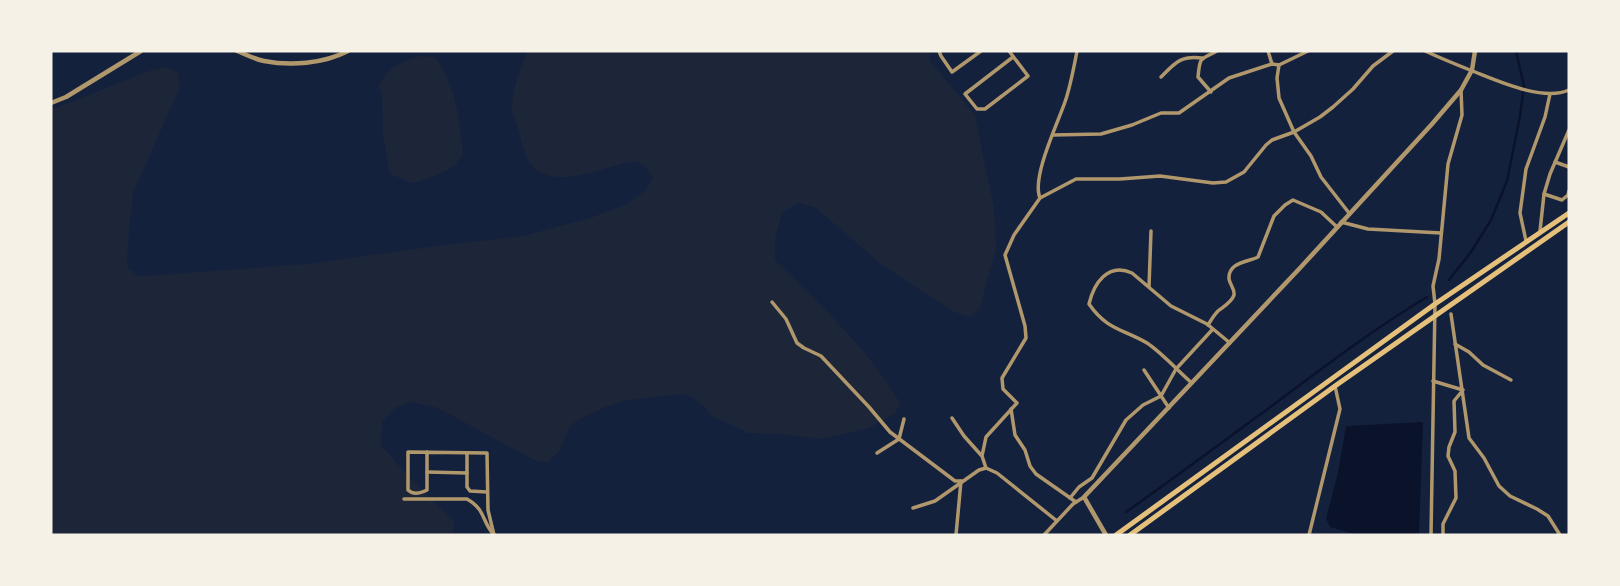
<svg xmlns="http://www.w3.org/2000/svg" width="1620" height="586" font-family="'Alegreya Sans',sans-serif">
	<rect width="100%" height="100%" fill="#14213d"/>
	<g fill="#1d2539">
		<path d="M528,51H929L930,61L975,115L994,209L996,249L980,307L970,317L954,312L881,264L816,208L799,203L782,212L775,239V260C820,305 868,348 900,403L895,414L869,428L821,439L781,434L748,433L712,416L706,408L692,397L683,394L627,400L603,408L579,419L569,428L560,450L547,463L534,460L438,408L412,402L395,408L382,422L381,445L409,477L454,521L453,532L451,535H51V110L149,71L167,67L178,73L180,87L133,193L129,230L127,259L128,268L138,276L159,275L307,264L444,245L523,236L590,218L625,205L645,191L653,178L647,169L637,161C612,164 582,179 558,177C527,175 525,153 518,128C516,122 512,114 512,108C512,88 521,68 528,51Z"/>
		<path d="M419,56L435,57C457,89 459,117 463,154L454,166L435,176L413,183L390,174L383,135L382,94L379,85C391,65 398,64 419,56Z"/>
	</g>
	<path fill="#0b132b" d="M1423,422L1419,535H1358L1330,527L1326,519L1338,472L1346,426Z"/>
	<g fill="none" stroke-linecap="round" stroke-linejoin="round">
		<g stroke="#0b132b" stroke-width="2.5">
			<path d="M1449,280L1471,252L1491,220L1507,181L1520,116L1524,86L1516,51"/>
			<path d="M1126,512C1174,478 1221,443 1269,408C1321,369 1372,330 1427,297"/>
		</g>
		<g stroke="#b1986c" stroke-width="3.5">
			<path d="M939,51L941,56L952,72L981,51"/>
			<path d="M1009,51L1028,76L985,109H977L965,94L1013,57"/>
			<path d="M1268,51L1272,64"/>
			<path d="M1425,51C1440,58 1455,64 1470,70C1496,80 1542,102 1569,90"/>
			<path d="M1279,65L1277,78L1279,98L1294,132L1311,156L1321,177L1349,213"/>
			<path d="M1161,77C1175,63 1181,55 1202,58"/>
			<path d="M1211,92L1198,77C1200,56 1200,60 1217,51"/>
			<path d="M1053,135L1101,134L1132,125L1161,113H1179L1229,78L1272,64L1279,65L1308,51"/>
			<path d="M1555,162L1569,167"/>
			<path d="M1544,194L1562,200L1568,195L1569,191"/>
			<path d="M1040,198C1031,177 1059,121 1066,99C1071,83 1074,67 1077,51"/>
			<path d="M1341,222L1368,229L1441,233"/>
			<path d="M1540,231L1544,194L1550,174L1569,130"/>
			<path d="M1526,241L1520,213L1526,169L1545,117L1550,94"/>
			<path d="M1149,287L1151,231"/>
			<path d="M772,302L786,319L797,343L804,348L821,356L869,407L890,432L955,481H961"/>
			<path d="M1451,314L1469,438L1484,458L1499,486L1510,496L1537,509L1548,516L1560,535"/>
			<path d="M1208,325C1211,320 1214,315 1218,311C1223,307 1232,302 1234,295C1235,289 1230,285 1229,279C1228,262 1248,262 1258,257L1274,216L1285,205L1293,200L1321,212L1337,227"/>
			<path d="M1455,344L1469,352L1483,365L1511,380"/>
			<path d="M1144,370L1169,408"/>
			<path d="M1433,381L1463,390L1454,401L1455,432L1449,447L1448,456L1455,471L1456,498L1443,524V535"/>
			<path d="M1192,383C1179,372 1161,352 1147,343C1123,329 1107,330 1089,304C1094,283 1108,262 1132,273L1171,306L1207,324L1230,343"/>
			<path d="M1011,409L1015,435L1025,450L1030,466L1036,474L1076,502"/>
			<path d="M952,418L964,436L981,455"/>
			<path d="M427,452V490C421,493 413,495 408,490V452L487,453L488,510L494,535"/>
			<path d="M877,453L899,439L904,419"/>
			<path d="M986,468L982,456L986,437L1017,403L1003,389L1002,378L1026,338L1025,326L1005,255L1014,235L1040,198L1076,179H1120L1160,176L1213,183L1226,182L1244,172L1266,145L1272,140L1294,132L1320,117L1333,107L1353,89L1373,66L1393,51"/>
			<path d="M427,472L467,473V453"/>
			<path d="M467,473V487L470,491L487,492"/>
			<path d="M1070,498L1079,487L1092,478L1126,420L1143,405L1161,396L1176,369L1212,330"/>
			<path d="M404,499H467C486,510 481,520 494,535"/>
			<path d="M913,508L935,501L979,470L986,468L997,473L1057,521"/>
			<path d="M956,535L961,481"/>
			<path d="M1044,535L1073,504L1084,497"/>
			<path d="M1309,535L1340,409L1335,386"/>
			<path d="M1431,535L1435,304L1433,286L1439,259L1448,164L1462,115L1461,90"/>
		</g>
		<g stroke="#b1986c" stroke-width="4.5">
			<path d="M237,51C245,54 254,59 264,61C290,66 323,64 348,51"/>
			<path d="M51,103L66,97L141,51"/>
			<path d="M1106,535L1084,497L1300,268L1432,124L1461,90L1472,70L1475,51"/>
		</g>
		<g stroke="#e5c07b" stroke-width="5">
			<path d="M1116,535L1435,304L1569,213"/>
			<path d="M1130,535L1335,386L1569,222"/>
		</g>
	</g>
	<rect width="1620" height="586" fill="none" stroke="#f6f1e7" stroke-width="105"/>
</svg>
